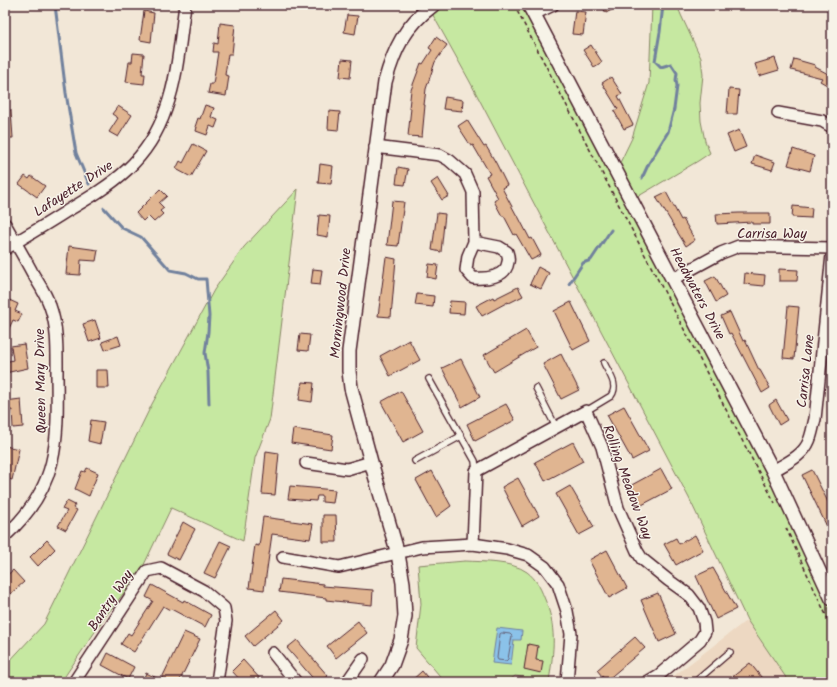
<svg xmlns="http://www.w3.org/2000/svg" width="837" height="687" font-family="Kalam,sans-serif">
	<rect width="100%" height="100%" fill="#f2e7d7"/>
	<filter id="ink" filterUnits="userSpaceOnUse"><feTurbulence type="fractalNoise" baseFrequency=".025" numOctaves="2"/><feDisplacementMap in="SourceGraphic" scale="8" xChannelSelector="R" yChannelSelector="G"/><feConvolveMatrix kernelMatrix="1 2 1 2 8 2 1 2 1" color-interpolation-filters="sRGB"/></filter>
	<g filter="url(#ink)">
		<path fill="#edd8c2" d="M747,620L789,682H666Z"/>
		<g fill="#c6e8a1" stroke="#888466">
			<path d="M433,5H529L616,171L632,138L649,83L652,5H677L681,15L701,58L703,75L700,103L701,121L705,141L710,153L698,161L632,200L832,599V682H789L747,620L689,498L469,80L429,8Z"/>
			<path d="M298,189L270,419L255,458L243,541L171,508L141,571L105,617L61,682H5V666L44,624L152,404L214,290L244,247Z"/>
			<path d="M465,561C483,562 512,561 527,572C536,579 540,587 544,597C557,627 554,649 549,681L515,676L507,682H445L416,648L421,604L418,565Z"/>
		</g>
		<path fill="#8bc2e9" stroke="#71819d" d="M497,628L522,631L521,640H514L511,665L492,663Z"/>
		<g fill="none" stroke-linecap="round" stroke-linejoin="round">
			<path stroke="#646077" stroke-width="1" d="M502,633L510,634L512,636L508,659L506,661L498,660L497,658L500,634Z"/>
			<g stroke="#71819d" stroke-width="3">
				<path d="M55,5L66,93L76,153L89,184"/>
				<path d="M642,178L649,163L668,132L674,109L677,86L676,80L677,73L671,64L661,67L655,61L660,32L663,5"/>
				<path d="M104,208L122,228L141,237L170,270L186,273L198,279H206L209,316L208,332L205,353L208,372L209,404"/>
				<path d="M569,284L583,263L591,260L611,230"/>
			</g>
		</g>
		<g fill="#e0b591" stroke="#4a1f2b">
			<path d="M601,5H621L606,13Z"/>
			<path d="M144,11L154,13L151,42L140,40Z"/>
			<path d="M575,11L586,12L583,35L572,34Z"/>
			<path d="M347,15L358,16L355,34L344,32Z"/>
			<path d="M220,23L235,25L232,54H228L225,75L229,76L226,96L208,93L210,84H213L218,52H213L214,43L218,44Z"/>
			<path d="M436,37L447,45L435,62L426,89L424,105H425L422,137L408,136L411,108H409L411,90L421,63L423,64L432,50L429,48Z"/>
			<path d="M591,45L602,62L594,67L583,50Z"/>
			<path d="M133,53L144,54L142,74H145L144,84L126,82L129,62H132Z"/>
			<path d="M775,58L779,70L759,76L755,64Z"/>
			<path d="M342,59L352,60L350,78L340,77Z"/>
			<path d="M794,59L815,65V67L832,76V88L820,81L822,78L791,70Z"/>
			<path d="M611,77L622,94L618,96L633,125L624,129L614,111L618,109L602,83Z"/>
			<path d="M729,89L739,90L737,114H727Z"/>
			<path d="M445,97L463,100L462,111L443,109Z"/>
			<path d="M205,105L214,108L211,117L218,120L215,128L210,126L207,135L196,131L197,127H195L198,118L200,119Z"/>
			<path d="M118,106L132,115L118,137L109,132L118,118L112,114Z"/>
			<path d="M5,110H11L13,138H5Z"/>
			<path d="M329,111L340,112L338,130L328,129Z"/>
			<path d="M467,120L484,147L486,146L496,163L507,185L502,188L517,216H518L530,239L532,238L541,255L531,260L516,234L514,235L504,216H502L494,201L498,198L486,176L490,174L473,145L471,146L458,126Z"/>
			<path d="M739,130L746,147L734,152L727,135Z"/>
			<path d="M193,144L206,151L191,177L176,169L180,161L183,163Z"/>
			<path d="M793,149L814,156L810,171L788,165Z"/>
			<path d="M755,155L775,162L772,170L752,164Z"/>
			<path d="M320,164L333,166L331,184L318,183Z"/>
			<path d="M398,167L408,169L405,185L396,184Z"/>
			<path d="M25,176L29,179L31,176L45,186L37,197L19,184Z"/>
			<path d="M438,178L449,196L442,200L431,183Z"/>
			<path d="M160,189L167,196L159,203L164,208L160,211L163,214L154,222L148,216L143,221L136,213Z"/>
			<path d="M666,192L681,220L683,219L695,240L686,246L656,197Z"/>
			<path d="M392,201L404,202L398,246L387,245Z"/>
			<path d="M793,206L812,208L811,218L792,217Z"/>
			<path d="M437,213L445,214L441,252L432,250Z"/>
			<path d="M739,213H770V224H752V222L717,224L716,214Z"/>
			<path d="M319,215L330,216L328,237L317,235Z"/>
			<path d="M69,246L98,250L96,261L81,260L80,275L66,274Z"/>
			<path d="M386,257L396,259L391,317L378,316Z"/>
			<path d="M429,264L438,265L436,279L427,277Z"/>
			<path d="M538,267L549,273L541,289L530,284Z"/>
			<path d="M313,269L322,270L320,285L311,284Z"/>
			<path d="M779,269L798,270L797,281H779Z"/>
			<path d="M745,273L765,275L764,286L744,284Z"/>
			<path d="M715,276L726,296L716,302L705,281Z"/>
			<path d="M518,287L523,296L509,303L508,302L482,316L476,306L493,297L494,299Z"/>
			<path d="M417,294L434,296L433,307L415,305Z"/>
			<path d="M5,298L18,304L15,311L22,314L18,322L13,320L5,337Z"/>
			<path d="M450,301L465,302L464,314L449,313Z"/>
			<path d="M571,302L590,341L573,350L554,311Z"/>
			<path d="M788,306L799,307L794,359L783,358Z"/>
			<path d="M730,312L743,341L745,340L759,370H760L770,388L762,393L731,333L729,334L721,316Z"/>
			<path d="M95,320L101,338L89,342L83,324Z"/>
			<path d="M526,330L536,347L494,372L484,355Z"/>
			<path d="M300,334L310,335L308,351L298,350Z"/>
			<path d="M118,336L121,345L105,350L102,342Z"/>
			<path d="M409,340L420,360L390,376L380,356Z"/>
			<path d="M24,344L28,368L5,373V362L13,360L11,346Z"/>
			<path d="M561,354L579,390L561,399L543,364Z"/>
			<path d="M461,359L480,397L462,407L442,368Z"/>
			<path d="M96,370H108L109,388H96Z"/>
			<path d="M302,382L314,383L312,402L299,400Z"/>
			<path d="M401,391L423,431L403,442L381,402Z"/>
			<path d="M21,399L23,427L13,428L12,410L5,411V401Z"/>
			<path d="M776,400L787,420L779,425L769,405Z"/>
			<path d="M506,404L515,420L475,441L467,424Z"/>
			<path d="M624,406L649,451L632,460L607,415Z"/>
			<path d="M91,420L104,422L100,444L88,441Z"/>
			<path d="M293,429L333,435L331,449L291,443Z"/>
			<path d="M573,442L583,461L545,481L535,462Z"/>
			<path d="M5,446L19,449L12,480L5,478Z"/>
			<path d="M266,451L279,453L275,495L262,494Z"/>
			<path d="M87,468L98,473L89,496L75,489L82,471L85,472Z"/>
			<path d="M661,469L672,489L638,507L628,487Z"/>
			<path d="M812,470L828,502L832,500V537L802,475Z"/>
			<path d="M432,471L451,506L436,517L416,480Z"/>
			<path d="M518,478L539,516L522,526L502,487Z"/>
			<path d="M290,486L335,490L333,503L322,502V496H317L316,501L288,499Z"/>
			<path d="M570,486L594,527L579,535L556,494Z"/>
			<path d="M67,501L75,505L73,508L77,510L66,530L58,526L67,511L62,509Z"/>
			<path d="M323,515H336L337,542H323Z"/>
			<path d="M263,517L313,524L310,539L272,534L264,590L249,588L255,545L259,546Z"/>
			<path d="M183,522L195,529L179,560L167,554Z"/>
			<path d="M695,535L703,550L676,565L664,544L676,538L679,544Z"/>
			<path d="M47,540L55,549L38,566L30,557Z"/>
			<path d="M220,541L231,546L215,578L204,573Z"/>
			<path d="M607,550L627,588L609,598L589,560Z"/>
			<path d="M713,568L736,609L716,619L696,576Z"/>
			<path d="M13,570L24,582L8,596L5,593V577Z"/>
			<path d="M281,579L323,584V586L373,590L372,605L326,600V598L279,592Z"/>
			<path d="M152,585L183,602L184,600L211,615L205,627L171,609L170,610L163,606L134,652L121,644L128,633L131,635L153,601L146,597Z"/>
			<path d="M658,593L676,634L659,642L641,600Z"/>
			<path d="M276,610L284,620L253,646L245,636Z"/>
			<path d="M358,621L367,633L336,658L327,646Z"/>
			<path d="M184,632L200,639L179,682H142L146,673L161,680Z"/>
			<path d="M635,637L645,648L606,681L597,670Z"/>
			<path d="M297,640L328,676L321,682H316L287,648Z"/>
			<path d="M528,644L538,646L536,660L543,661L541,673L524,669Z"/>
			<path d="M108,653L134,667L128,679L102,665Z"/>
			<path d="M243,660L263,682H242L232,671Z"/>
			<path d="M750,663L765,682H726Z"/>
			<path d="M422,671L431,682H410Z"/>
		</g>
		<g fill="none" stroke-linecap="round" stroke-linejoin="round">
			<defs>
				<g id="service">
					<path d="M429,379L475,461L476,471"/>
					<path d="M536,388L556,427"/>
					<path d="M586,411L611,396C619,385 609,374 604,363"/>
					<path d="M415,461L461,436"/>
					<path d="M695,682L730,652"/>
				</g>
				<g id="minor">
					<path d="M534,14L553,5"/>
					<path d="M778,113L822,121L832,127"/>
					<path d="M375,147L440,155L449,160L465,174L473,192L474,242L468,256L466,270L473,278C485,279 506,278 508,262C509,259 508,255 507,252L499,247L474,242"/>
					<path d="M5,224C14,240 24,257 33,274C39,284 46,294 50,306C58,328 57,352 57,375C58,443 59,487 5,536"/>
					<path d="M5,249C26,236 47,224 67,211C113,184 148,162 166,109C178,76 180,40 185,5"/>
					<path d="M673,279L721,253L739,246L832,248"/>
					<path d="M306,463L347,469L371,462"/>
					<path d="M773,471C786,463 803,456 809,441C812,434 813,426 815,419L832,255"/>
					<path d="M473,544L476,471L586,411L602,447L618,508L637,551L642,559L668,580L689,595L699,608L704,622L705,632L700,640L659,675L647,682"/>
					<path d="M283,557L339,567L422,547L473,544L507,549L528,555L545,567L558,584L567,611L571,634L567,682"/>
					<path d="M273,653L296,682"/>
					<path d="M74,682L147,571L161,568L204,591L224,608L226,621L217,682"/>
					<path d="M347,682L363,659"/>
				</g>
				<g id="tertiary">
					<path d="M529,5L773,471L832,599"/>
					<path d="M381,682L392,665L401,640L405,616L403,583L398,554L371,462L351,388L349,371V351L385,82C394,49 405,26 433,5"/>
				</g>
			</defs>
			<use href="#service" stroke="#4a1f2b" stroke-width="8"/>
			<use href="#minor" stroke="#4a1f2b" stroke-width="14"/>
			<use href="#tertiary" stroke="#4a1f2b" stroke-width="16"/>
			<g stroke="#4a1f2b" stroke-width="1.5" stroke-dasharray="4 3" stroke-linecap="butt">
				<path d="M514,5L775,503"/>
				<path d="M786,528L832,628"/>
			</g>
			<use href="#service" stroke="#f7f3e8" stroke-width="5.5"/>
			<use href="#minor" stroke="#f7f3e8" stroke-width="11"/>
			<use href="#tertiary" stroke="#f7f3e8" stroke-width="13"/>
		</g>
	</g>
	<g text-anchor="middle" stroke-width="3" stroke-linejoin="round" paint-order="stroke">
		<g font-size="14" fill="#4a1f2b" stroke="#f7f3e8">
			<text transform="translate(73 188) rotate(-33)" y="5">Lafayette Drive</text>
			<text x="772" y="238">Carrisa Way</text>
			<text transform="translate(698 293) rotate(62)" y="5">Headwaters Drive</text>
			<text transform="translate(340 303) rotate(-84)" y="5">Morningwood Drive</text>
			<text transform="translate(805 371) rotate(-84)" y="5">Carrisa Lane</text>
			<text transform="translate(40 381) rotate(-91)" y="5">Queen Mary Drive</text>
			<text transform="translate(628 482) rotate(70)" y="5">Rolling Meadow Way</text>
			<text transform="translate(110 600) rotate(-57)" y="5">Bantry Way</text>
		</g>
	</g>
	<rect width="837" height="687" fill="none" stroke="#f7f3e8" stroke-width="20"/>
	<rect x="10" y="10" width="817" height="667" fill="none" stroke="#4a1f2b" stroke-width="1.5" filter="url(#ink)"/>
</svg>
